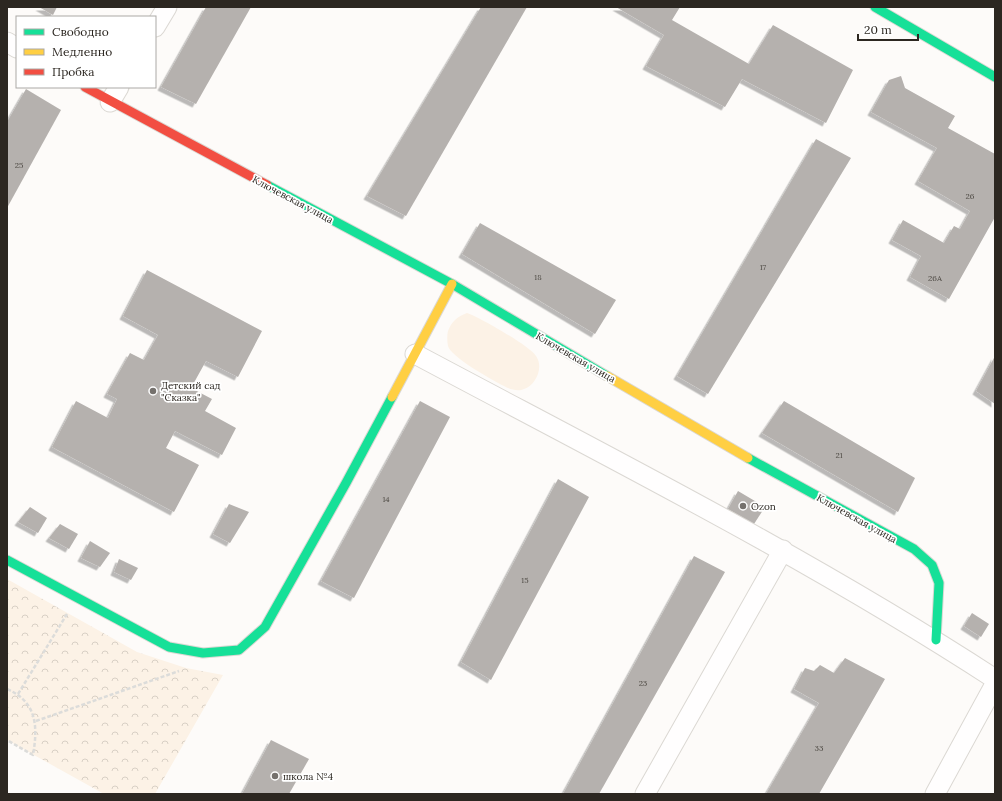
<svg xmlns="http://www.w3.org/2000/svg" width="1002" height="801" font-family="Lora,serif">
	<defs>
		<pattern id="park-crowns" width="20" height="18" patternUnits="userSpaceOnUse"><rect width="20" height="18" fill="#fcf2e6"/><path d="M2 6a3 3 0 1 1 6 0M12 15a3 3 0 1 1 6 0" fill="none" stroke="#d8d0c5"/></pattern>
		<filter id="shadow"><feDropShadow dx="-3.5" dy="3.5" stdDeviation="0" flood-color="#0004"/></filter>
	</defs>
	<rect width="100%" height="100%" fill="#fdfbf9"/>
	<path fill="url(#park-crowns)" d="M7,579L137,652L186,668L223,675L155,794H104L7,740Z"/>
	<path fill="#fcf2e6" d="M467,313C479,317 530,346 536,356C544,367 536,385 524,389C518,392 509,389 504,386C492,380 451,357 448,346C447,341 447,335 448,331C452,321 457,317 467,313Z"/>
	<g fill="#b5b1ae" filter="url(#shadow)">
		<path d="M39,7H57L53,15Z"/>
		<path d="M206,7H251L196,104L161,87Z"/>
		<path d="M481,7H527L406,216L367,196Z"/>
		<path d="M616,7H680L672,20L749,64L773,25L853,70L826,123L742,79L725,107L646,66L664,35Z"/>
		<path d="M901,76L905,88L955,116L948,128L995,154V217L949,299L910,277L921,256L892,240L903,220L944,243L954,226L960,229L970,211L918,181L937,148L871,112L889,80Z"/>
		<path d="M26,89L61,110L7,208V122Z"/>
		<path d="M816,139L851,158L708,394L677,376Z"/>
		<path d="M480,223L616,300L595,334L462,254Z"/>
		<path d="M147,270L262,331L238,377L206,361L191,388L212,399L205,411L236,428L222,455L175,431L166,448L199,465L174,512L52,447L76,401L108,418L117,399L107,394L130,353L144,360L158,335L123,316Z"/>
		<path d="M995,356V404L976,391Z"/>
		<path d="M420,401L450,417L354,598L321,581Z"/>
		<path d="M784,401L915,478L898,512L762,433Z"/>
		<path d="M558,479L589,497L491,680L461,662Z"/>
		<path d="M738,491L765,507L754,524L728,509Z"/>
		<path d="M229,504L249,512L230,543L213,534Z"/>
		<path d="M30,507L47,518L38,533L18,522Z"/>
		<path d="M60,524L78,534L69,549L49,538Z"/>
		<path d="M90,541L110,553L100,567L81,558Z"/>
		<path d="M694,556L725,572L599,794H563Z"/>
		<path d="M119,559L138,568L131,580L114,572Z"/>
		<path d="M972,613L989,624L981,637L964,626Z"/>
		<path d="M845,658L885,679L819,794H766L819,703L794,689L805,668L814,671L820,665L834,673Z"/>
		<path d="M271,740L309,759L289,794H242Z"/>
	</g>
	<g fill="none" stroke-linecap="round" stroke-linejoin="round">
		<defs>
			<g id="street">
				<path d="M155,27L167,7"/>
				<path d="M7,42L17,48"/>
				<path d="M110,102L119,87"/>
				<path d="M415,354C610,458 809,558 995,679"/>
				<path d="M645,794L783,550"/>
				<path d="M935,794L995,684"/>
			</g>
			<g id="fast">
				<path d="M875,7L995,77"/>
				<path d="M267,185L452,284L607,376"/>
				<path d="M748,458L914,549L932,565L939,583L936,640"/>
				<path d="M7,560L169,647L203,653L239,650L265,627L346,483L392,397"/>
			</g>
			<g id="slow">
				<path d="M607,376L748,458"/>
				<path d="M392,397L452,284"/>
			</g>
			<path id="jam" d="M85,87L267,185"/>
		</defs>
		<use href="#street" stroke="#dbd8d3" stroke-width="21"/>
		<use href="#fast" stroke="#dbd8d3" stroke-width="11"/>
		<use href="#slow" stroke="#dbd8d3" stroke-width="11"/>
		<use href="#jam" stroke="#dbd8d3" stroke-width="11"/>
		<g stroke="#dcdcda" stroke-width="2.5" stroke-dasharray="4 2" stroke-linecap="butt">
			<path d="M7,689C37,702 38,726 33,755L7,740"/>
			<path d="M18,694L67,614"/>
			<path d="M36,721L179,671"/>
		</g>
		<use href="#street" stroke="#fffefe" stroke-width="19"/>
		<use href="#fast" stroke="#16e098" stroke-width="9"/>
		<use href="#slow" stroke="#ffcf43" stroke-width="9"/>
		<use href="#jam" stroke="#f24e42" stroke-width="9"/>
	</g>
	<g fill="#75716d" stroke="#fff" stroke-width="1.5">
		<circle cx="153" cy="391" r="4"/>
		<circle cx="743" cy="506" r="4"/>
		<circle cx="275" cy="776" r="4"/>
	</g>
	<g text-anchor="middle" stroke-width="3.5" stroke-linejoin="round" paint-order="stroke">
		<g font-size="8" fill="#4e4a44">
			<text x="19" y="168">25</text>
			<text x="970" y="199">26</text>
			<text x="763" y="270">17</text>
			<text x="538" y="280">18</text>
			<text x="935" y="281">26А</text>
			<text x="839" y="458">21</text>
			<text x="386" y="502">14</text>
			<text x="525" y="583">15</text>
			<text x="643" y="686">23</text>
			<text x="819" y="751">33</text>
		</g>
		<g font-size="10" fill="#2c2721" stroke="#fff">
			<text transform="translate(293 199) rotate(28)" y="4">Ключевская улица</text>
			<text transform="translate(576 357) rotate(30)" y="4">Ключевская улица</text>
			<text transform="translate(857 518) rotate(29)" y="4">Ключевская улица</text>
		</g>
		<g font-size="10" fill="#2c2721" stroke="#fff" text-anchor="start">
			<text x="161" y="389">Детский сад<tspan x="161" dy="12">"Сказка"</tspan></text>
			<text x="751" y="510">Ozon</text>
			<text x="283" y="780">школа №4</text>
		</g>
	</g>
	<rect width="1002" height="801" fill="none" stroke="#2c2721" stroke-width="16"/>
	<rect x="16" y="16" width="140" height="72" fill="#ffffff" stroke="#aba9a6"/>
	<rect x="24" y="29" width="20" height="6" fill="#16e098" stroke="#aba9a6"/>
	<text x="52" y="36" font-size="12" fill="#2c2721">Свободно</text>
	<rect x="24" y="49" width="20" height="6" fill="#ffcf43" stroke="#aba9a6"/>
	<text x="52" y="56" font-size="12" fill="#2c2721">Медленно</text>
	<rect x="24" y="69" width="20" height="6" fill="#f24e42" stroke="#aba9a6"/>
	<text x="52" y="76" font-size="12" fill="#2c2721">Пробка</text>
	<path d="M858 34v6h60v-6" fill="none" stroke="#2c2721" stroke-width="2"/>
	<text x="864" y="34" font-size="12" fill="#2c2721" stroke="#ffffff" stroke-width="3" paint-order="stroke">20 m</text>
</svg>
